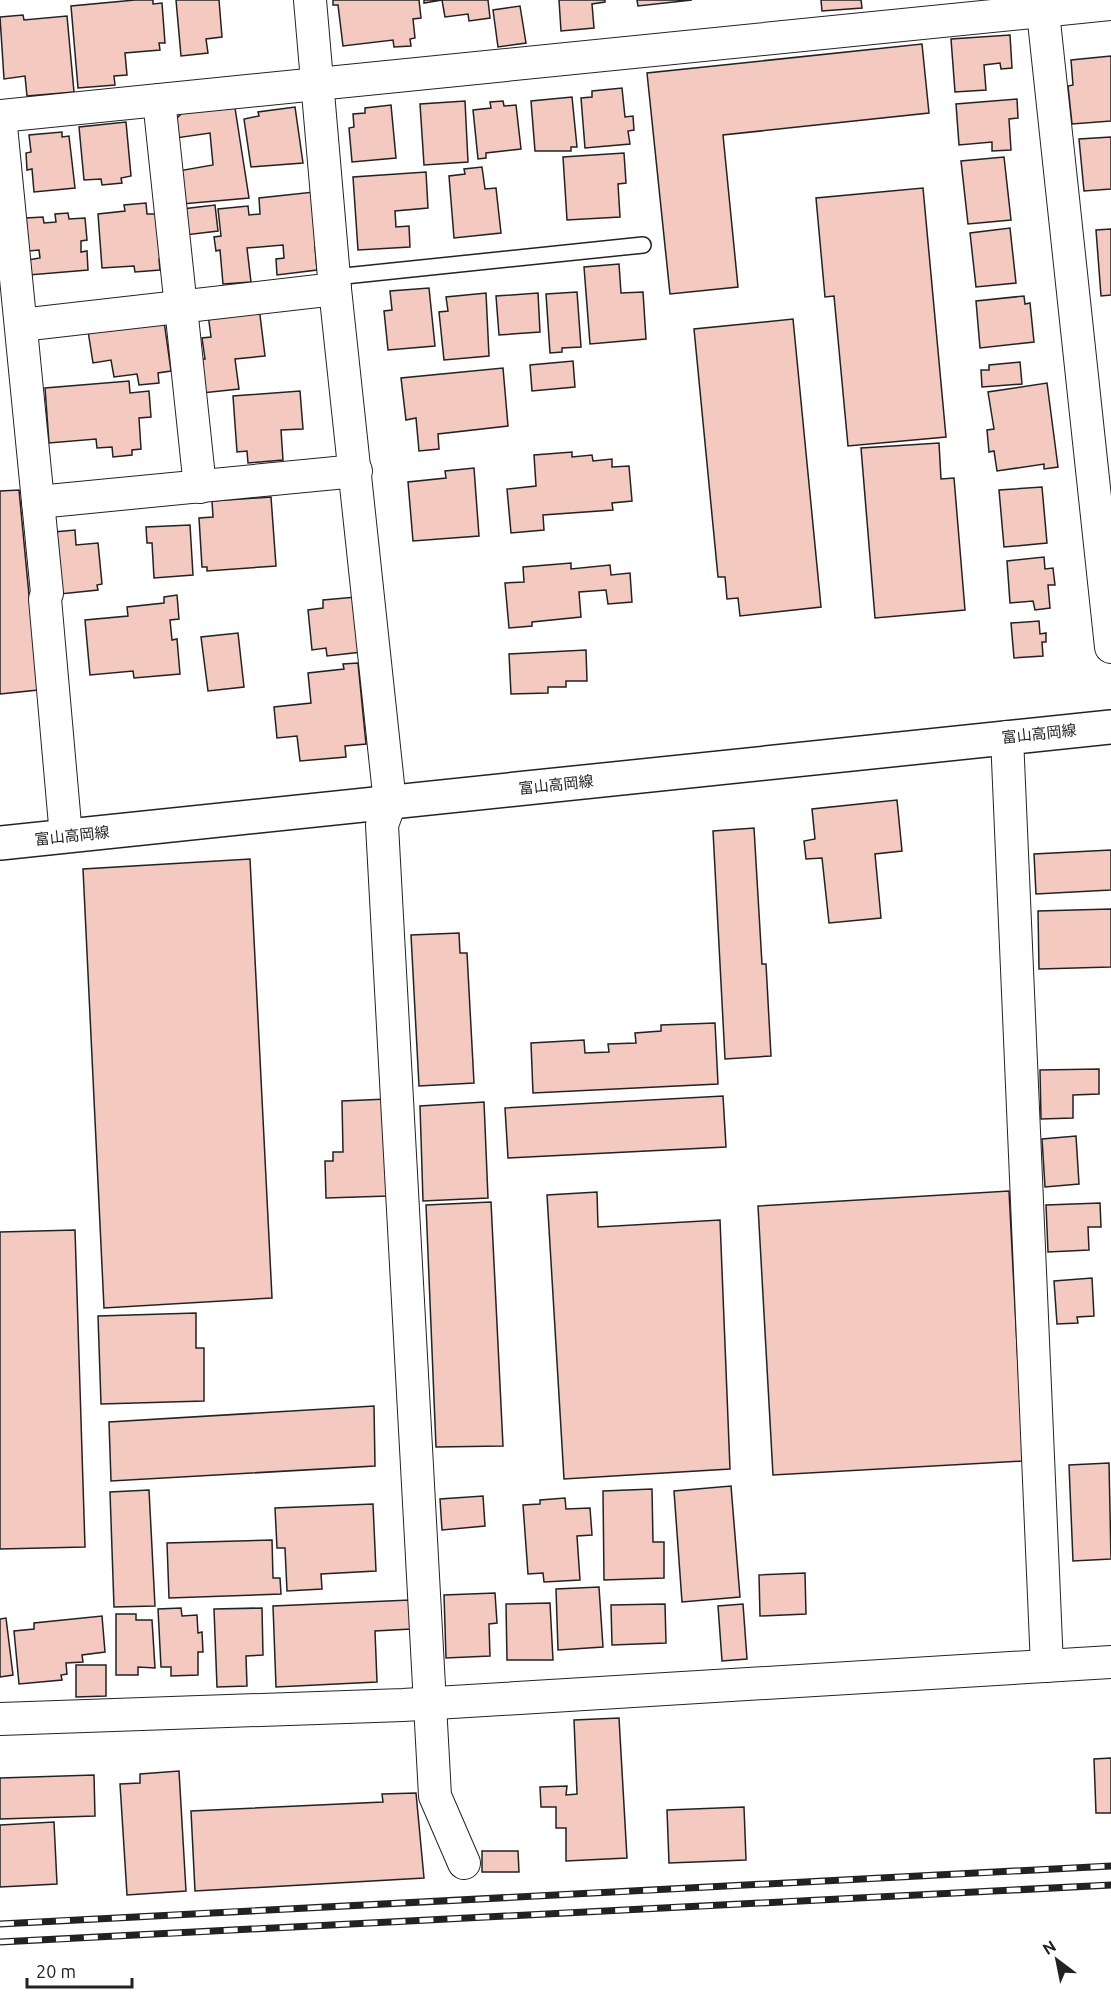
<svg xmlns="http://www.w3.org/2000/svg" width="1111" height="2014" font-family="Ubuntu,'Noto Sans JP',sans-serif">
	<rect width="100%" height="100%" fill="#fff"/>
	<g fill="#f3c9c0" stroke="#222" stroke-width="1.5">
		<path d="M135,0H153V4L162,3L165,43H159L160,50L125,53L127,75L114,76L115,85L78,88L71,6Z"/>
		<path d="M176,0H219L222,37L206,39L208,53L181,56Z"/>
		<path d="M333,0H419L421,18L413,19L415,38L410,39L411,46L394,47L393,40L343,46L338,5H333Z"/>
		<path d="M424,0H488L490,18L469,21L468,14L445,17L442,0L424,3Z"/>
		<path d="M559,0H605V2L592,4L594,28L561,31Z"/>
		<path d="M637,0H692L638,6Z"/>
		<path d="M821,0H861L862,8L822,11Z"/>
		<path d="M520,6L526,43L498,47L493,10Z"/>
		<path d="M23,15L24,20L67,16L74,92L27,96L25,76L4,79L0,17Z"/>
		<path d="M1010,35L1012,68L1001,69L1000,63L984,65L986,90L955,92L951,39Z"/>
		<path d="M922,44L929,113L723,135L738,287L670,294L647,73Z"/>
		<path d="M1111,56V121L1072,124L1068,86L1073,85L1071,60Z"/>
		<path d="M622,88L625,117L633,116L634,130L628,131L630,144L585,148L581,98L592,97V91Z"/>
		<path d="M572,97L577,147H571V151H535L531,101Z"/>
		<path d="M1017,99L1018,118L1009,119L1011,150L992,151V142L959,145L956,104Z"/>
		<path d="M465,101L468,162L424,165L420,104Z"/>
		<path d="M503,101L504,106L516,105L521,149L486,153V158L478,159L473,110L491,108L490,102Z"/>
		<path d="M391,105L396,158L352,162L349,128L354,127L353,114L365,113V108Z"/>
		<path d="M295,107L303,163L251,167L244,119L259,116L258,112Z"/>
		<path d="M235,108L249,198L182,204L178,171L213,165L210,133L176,138L173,122L182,113Z"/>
		<path d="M126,122L131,176L121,178L122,183L102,185L101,179L84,180L79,127Z"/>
		<path d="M62,132V137L69,136L75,188L34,192L32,169L27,170L26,153L31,152L29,135Z"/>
		<path d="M1111,137V189L1084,191L1079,139Z"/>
		<path d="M624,153L626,183L618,184L620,217L567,220L563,157Z"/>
		<path d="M1004,157L1011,220L968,224L961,161Z"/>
		<path d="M482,167L485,189L496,188L501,233L454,238L449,176L465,174L464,169Z"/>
		<path d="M426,172L428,208L395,211L396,227L409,226L410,247L358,250L353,177Z"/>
		<path d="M923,188L946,437L848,446L834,296L825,297L816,198Z"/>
		<path d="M314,192L320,246L315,247L317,270L277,275L276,259L284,258L283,245L247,248L251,282L223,284L220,250L216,251L214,237L221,236L218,209L248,206L249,215L260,214L259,198Z"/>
		<path d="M146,203L147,214H160L164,259H159L160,270L135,272L134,266L102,268L98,214L125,211L124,205Z"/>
		<path d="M215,205L218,231L185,235L182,209Z"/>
		<path d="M68,213L69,219L85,218L87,240L81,241V252L87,251L88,270L29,275L28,260L40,258L39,250L29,251L26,218L43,217L44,223L56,222L55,214Z"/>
		<path d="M1010,228L1016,283L976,287L970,233Z"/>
		<path d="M1111,229V295L1101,296L1096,230Z"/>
		<path d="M619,264L621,293L643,292L646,339L590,344L584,267Z"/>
		<path d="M429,288L435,346L388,350L384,311L392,310L390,291Z"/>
		<path d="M577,292L581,347L562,348V352L550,353L546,294Z"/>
		<path d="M486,293L489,356L444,360L439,312L448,311L446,297Z"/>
		<path d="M538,293L540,332L499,335L496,296Z"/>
		<path d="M1024,296L1025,304L1030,303L1034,342L980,348L976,301Z"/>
		<path d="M259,307L265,356L235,359L239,389L202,393L198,359H205L202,338L211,337L208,314Z"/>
		<path d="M793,319L821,607L740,616L738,598L727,599L725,577H718L694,329Z"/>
		<path d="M164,321L171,371L158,373L159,383L139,385L137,374L114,377L111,360L93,363L88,331Z"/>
		<path d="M573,361L575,387L532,391L530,365Z"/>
		<path d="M1020,362L1022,384L982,387L981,370H989V365Z"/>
		<path d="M503,368L508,426L438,434L439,449L419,451L416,418L406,420L401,378Z"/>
		<path d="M129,381L130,393L149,391L151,417L139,418L141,449L132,450V455L113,457L112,447L97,448L96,439L49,443L45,388Z"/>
		<path d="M1047,383L1058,467L1044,469V464L997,471L994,451L989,452L987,430L994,429L988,392Z"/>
		<path d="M300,391L303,429L281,430L283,460L248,463L247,451L237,452L233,396Z"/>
		<path d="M939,443L941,479L954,478L965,610L875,618L861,448Z"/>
		<path d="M572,452V457L592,455L593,461L612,459V467L629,466L632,501L612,503L613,510L543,515L544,530L511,533L507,489L536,486L534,455Z"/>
		<path d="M474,468L479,536L413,541L408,482L446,478L445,471Z"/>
		<path d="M1042,487L1047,543L1004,547L999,490Z"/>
		<path d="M19,490L38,690L0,694V491Z"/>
		<path d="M271,497L276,566L207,571V567H202L199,518L213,517L212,501Z"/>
		<path d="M190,525L193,575L154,578L152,543H147L146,527Z"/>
		<path d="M75,530L76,545L98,543L102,584L97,585L98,590L60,594L54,532Z"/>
		<path d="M1044,557L1045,569L1053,568L1055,585H1048L1050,608L1035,610L1033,601L1010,603L1007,561Z"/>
		<path d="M571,563V569L610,565L611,575L630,573L632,602L608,604L606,590L579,592L581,617L532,622V626L509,628L505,583L524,582L523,567Z"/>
		<path d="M177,595L179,619L170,620L172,640L177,639L180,674L134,678L133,671L90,675L85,620L128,616L127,607L164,603V597Z"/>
		<path d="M356,597L362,652L327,656L326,648L312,650L308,610L323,608V600Z"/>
		<path d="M1039,621L1040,634L1046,633V642H1042L1043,656L1014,658L1011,623Z"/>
		<path d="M238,633L244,687L208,691L201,637Z"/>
		<path d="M586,650L587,681H566V687H548V693L511,694L509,654Z"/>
		<path d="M358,663L366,744L345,746L346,757L300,761L297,736L277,738L274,707L311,703L308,673L344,669L343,664Z"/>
		<path d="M897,800L902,851L875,854L881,918L829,923L822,858L806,859L804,841L815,839L812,809Z"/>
		<path d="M754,828L762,964H766L771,1056L725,1059L713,831Z"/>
		<path d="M1111,850V890L1036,894L1034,854Z"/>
		<path d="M250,859L272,1298L104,1308L83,869Z"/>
		<path d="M1111,909V967L1039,969L1038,911Z"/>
		<path d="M459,933L460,953H467L474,1083L419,1086L411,935Z"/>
		<path d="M715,1023L718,1084L533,1093L531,1043L584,1040L585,1053L609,1052L608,1044L636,1043L635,1033L661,1031V1025Z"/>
		<path d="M1099,1069V1094L1073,1095V1118L1041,1119L1040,1070Z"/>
		<path d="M723,1096L726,1147L508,1158L505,1108Z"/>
		<path d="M387,1099L389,1196L326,1198L325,1161H333V1152H343L342,1101Z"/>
		<path d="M484,1102L488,1198L423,1201L420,1106Z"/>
		<path d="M1076,1136L1079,1184L1045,1187L1042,1139Z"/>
		<path d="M1009,1191L1023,1461L773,1475L758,1206Z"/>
		<path d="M597,1192L598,1227L720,1220L730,1469L564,1479L547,1195Z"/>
		<path d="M491,1202L503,1446L436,1447L426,1205Z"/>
		<path d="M1100,1203L1101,1227H1088L1089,1250L1048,1252L1046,1205Z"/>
		<path d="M75,1230L85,1547L0,1549V1232Z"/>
		<path d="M1092,1278L1094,1316L1077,1317L1078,1323L1057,1324L1054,1281Z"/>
		<path d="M196,1313V1348H204V1401L101,1404L98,1316Z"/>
		<path d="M374,1406L375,1466L111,1481L109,1422Z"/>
		<path d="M1109,1463L1111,1559L1073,1561L1069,1465Z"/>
		<path d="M731,1486L740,1597L682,1602L674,1491Z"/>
		<path d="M652,1489L653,1542H664V1578L604,1580L603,1491Z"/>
		<path d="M149,1490L155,1606L114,1607L110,1492Z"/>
		<path d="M483,1496L485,1526L442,1530L440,1499Z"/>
		<path d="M565,1498L566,1509L590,1508L592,1535L577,1536L580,1580L544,1582L543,1573L528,1574L523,1505L540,1504V1500Z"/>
		<path d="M373,1504L376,1571L321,1574L322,1589L287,1591L285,1548H277L275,1508Z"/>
		<path d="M272,1540L273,1578H280L281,1594L169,1598L167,1543Z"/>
		<path d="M805,1573L806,1614L760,1616L759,1575Z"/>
		<path d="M599,1587L603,1647L558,1650L556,1589Z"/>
		<path d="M495,1593L497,1623L489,1624L490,1656L446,1658L444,1595Z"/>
		<path d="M410,1600L411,1629L375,1631L377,1682L276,1687L273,1606Z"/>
		<path d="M550,1603L553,1660H507L506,1604Z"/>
		<path d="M665,1604L666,1643L612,1645L611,1605Z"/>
		<path d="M743,1604L747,1659L722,1661L718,1606Z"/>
		<path d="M181,1608L182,1616L197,1615L198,1633L202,1632L203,1652H198V1675L171,1676V1667H161L158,1609Z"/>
		<path d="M262,1608L263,1655L246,1656L247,1686L217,1687L214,1609Z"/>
		<path d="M116,1614H136V1620H152L155,1668L138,1667V1675H116Z"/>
		<path d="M102,1616L105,1652L82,1655L83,1662L66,1663L67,1674L61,1675L62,1680L19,1684L14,1631L34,1629V1623Z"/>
		<path d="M6,1618L13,1675L0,1677V1619Z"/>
		<path d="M76,1665H106V1696L76,1697Z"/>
		<path d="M619,1718L627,1858L566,1861V1828H556V1807H541L540,1787L567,1786L566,1795L577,1794L574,1720Z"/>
		<path d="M1111,1758V1813H1096L1094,1759Z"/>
		<path d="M179,1771L186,1891L127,1895L120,1784L140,1783V1774Z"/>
		<path d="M94,1775L95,1816L0,1819V1778Z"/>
		<path d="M416,1793L424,1878L195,1891L191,1811L383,1802L382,1794Z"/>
		<path d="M744,1807L746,1860L669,1863L667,1810Z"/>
		<path d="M54,1822L57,1884L0,1887V1825Z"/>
		<path d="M482,1851H518L519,1872H482Z"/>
	</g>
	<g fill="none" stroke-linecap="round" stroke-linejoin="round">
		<defs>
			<path id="service" d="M335,277L643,245"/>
			<g id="minor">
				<path d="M310,0L335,289L390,803L382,825L435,1796L464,1863"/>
				<path d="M1043,12L1111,647"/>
				<path d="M159,100L200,487"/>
				<path d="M0,116L1111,4"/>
				<path d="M0,116L47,593L45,599L66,836"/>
				<path d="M21,325L335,289"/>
				<path d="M38,502L356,471"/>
				<path d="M1007,737L1047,1666"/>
				<path d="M0,1719L403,1705L1111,1662"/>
			</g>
			<path id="primary" d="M0,843L1111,727"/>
		</defs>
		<use href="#service" stroke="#222" stroke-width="18"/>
		<use href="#minor" stroke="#222" stroke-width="34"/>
		<use href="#primary" stroke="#222" stroke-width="36"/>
		<use href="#service" stroke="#fff" stroke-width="15"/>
		<use href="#minor" stroke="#fff" stroke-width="32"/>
		<use href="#primary" stroke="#fff" stroke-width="33"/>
		<defs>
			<g id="rail">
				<path d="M0,1924L1111,1866"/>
				<path d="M0,1942L1111,1885"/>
			</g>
		</defs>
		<use href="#rail" stroke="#222" stroke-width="7"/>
		<use href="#rail" stroke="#fff" stroke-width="4.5" stroke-dasharray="14" stroke-linecap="butt"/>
	</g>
	<g text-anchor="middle" stroke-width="4.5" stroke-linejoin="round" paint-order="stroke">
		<g font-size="15" fill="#222" stroke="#fff">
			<text transform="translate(1039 734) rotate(-6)" y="5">富山高岡線</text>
			<text transform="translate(556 785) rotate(-6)" y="5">富山高岡線</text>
			<text transform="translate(72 836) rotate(-6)" y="5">富山高岡線</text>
		</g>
	</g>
	<g transform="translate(1057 1960) rotate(328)" stroke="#ffffff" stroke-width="4.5" paint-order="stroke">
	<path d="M0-4.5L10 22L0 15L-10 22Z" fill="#222222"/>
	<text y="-9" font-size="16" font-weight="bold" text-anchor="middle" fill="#222222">N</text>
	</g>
	<path d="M27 1978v9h105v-9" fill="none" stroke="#222222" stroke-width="3"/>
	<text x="36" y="1978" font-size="18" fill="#222222" stroke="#ffffff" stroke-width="4.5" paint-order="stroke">20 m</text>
</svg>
